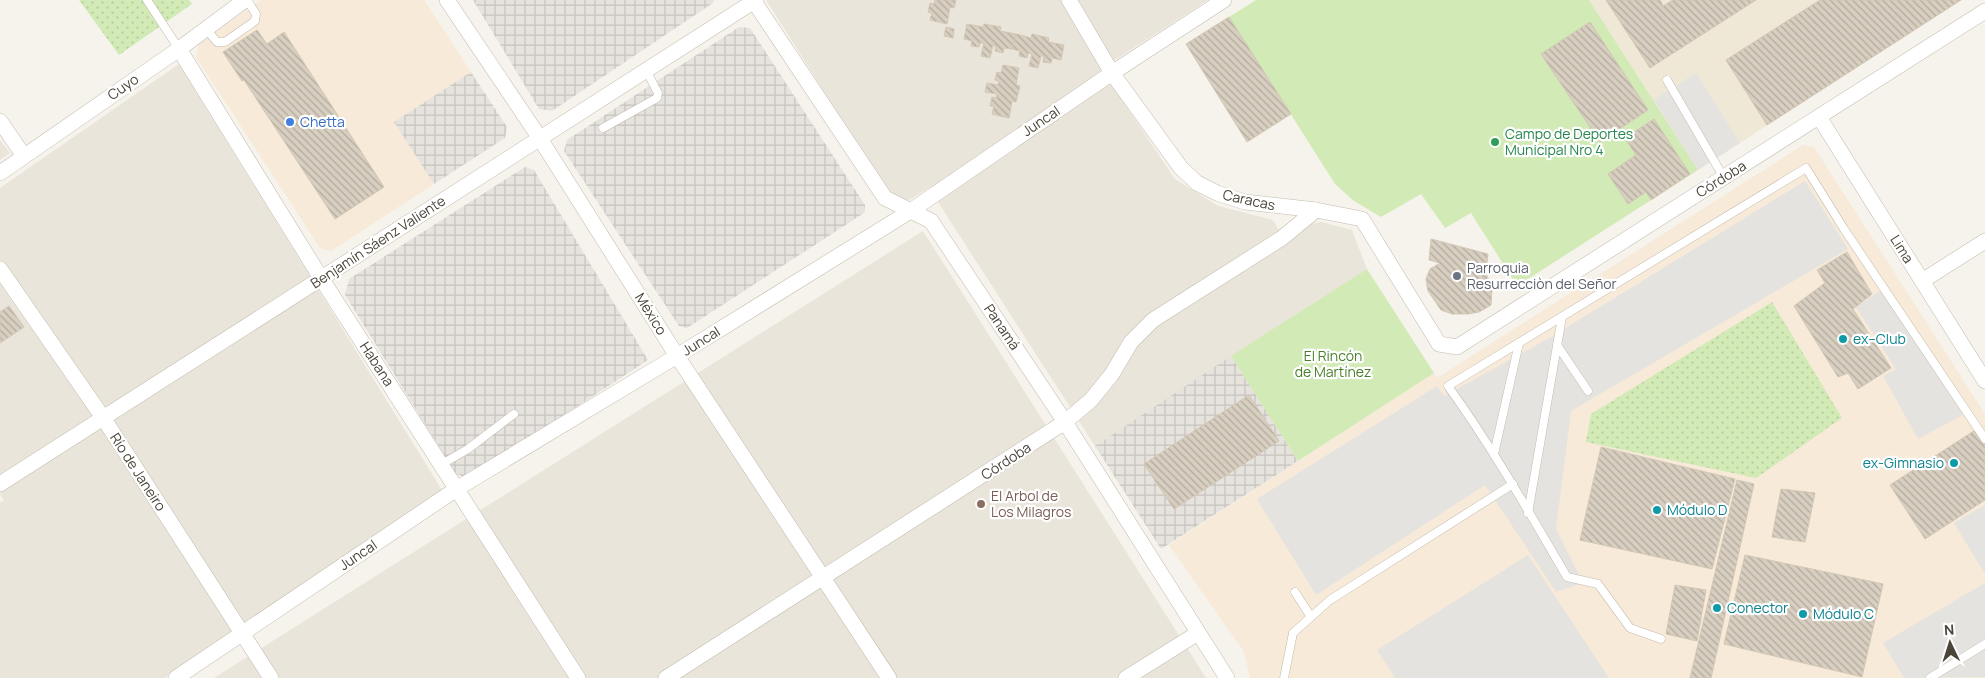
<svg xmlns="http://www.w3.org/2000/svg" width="1985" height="678" font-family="Manrope,sans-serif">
	<defs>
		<pattern id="industrial-grid" width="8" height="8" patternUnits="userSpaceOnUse" patternTransform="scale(1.25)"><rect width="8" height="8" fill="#e6e2dd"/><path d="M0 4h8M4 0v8" fill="none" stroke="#c7c3be"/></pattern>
		<pattern id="grass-dots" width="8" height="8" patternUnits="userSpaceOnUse" patternTransform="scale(1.25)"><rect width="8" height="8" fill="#d2eab5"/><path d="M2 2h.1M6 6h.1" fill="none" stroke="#b6ca9c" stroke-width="1.8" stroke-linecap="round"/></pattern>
		<pattern id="building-back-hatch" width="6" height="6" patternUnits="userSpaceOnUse" patternTransform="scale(1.25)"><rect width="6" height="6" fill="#d8cfc1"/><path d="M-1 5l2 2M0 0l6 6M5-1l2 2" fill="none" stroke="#b1aa9e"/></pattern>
	</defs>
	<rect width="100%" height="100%" fill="#f6f3ec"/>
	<g fill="#eae5da">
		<path d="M766,0H1208L1101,69L1175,179L1218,206L1273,220L1278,229L1321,222L1352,230L1367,269L1095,446L929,188L897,207Z"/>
		<path d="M179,64L445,495L165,678H0V503L4,500L0,494V188Z"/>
		<path d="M0,140L10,153L0,160Z"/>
		<path d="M923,231L1206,678H214Z"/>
	</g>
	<g fill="#f7ead8">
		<path d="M261,0H424L471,72L394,122L434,184L331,251L320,248L196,57L199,44Z"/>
		<path d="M1803,145L1814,147L1985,414V678H1250L1244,652L1169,545L1434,373L1437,378Z"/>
	</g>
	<g fill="url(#industrial-grid)">
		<path d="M473,0H714L713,3L552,111L539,109Z"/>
		<path d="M739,27L750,28L865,205L864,213L687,328L679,326L564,151L567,140Z"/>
		<path d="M471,72L507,127L505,138L434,184L394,122Z"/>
		<path d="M525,167L534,170L648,360L468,478L456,474L345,295L349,279Z"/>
		<path d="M1231,356L1298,461L1161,549L1095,446Z"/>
	</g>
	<path fill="#efe8d6" d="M1589,0H1961L1698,170Z"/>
	<g fill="url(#grass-dots)">
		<path d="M79,0H189L192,4L119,55Z"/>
		<path d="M1772,302L1842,418L1756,478L1586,442L1591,414Z"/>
	</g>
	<g fill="#d2eab5">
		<path d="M1256,0H1589L1698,170L1517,286L1471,213L1445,228L1421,194L1381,217L1354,201L1335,184L1229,17Z"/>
		<path d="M1367,269L1434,373L1298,461L1231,356Z"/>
	</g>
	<g fill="#e5e3e0">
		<path d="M1696,73L1740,143L1698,170L1654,100Z"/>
		<path d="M1805,181L1848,249L1571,411L1556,529L1583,583L1556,592L1485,485L1316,595L1257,499L1437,386L1444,396L1551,337Z"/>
		<path d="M1881,290L1963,415L1918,439L1883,376L1896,369L1856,307Z"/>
		<path d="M1985,505V574L1954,523Z"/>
		<path d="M1528,555L1609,678H1395L1377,650Z"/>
		<path d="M1985,583V677L1904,678L1883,643Z"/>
	</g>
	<g fill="url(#building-back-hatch)" stroke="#d3c7b4">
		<path d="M935,0H956L954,8L950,7L947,24L930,20L932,13L928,12L930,3L934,4Z"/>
		<path d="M1606,0H1660L1663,6L1673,0H1756L1650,68Z"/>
		<path d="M1820,0H1961L1767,125L1726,60Z"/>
		<path d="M1229,17L1291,114L1247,142L1186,44Z"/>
		<path d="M1590,22L1648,110L1600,142L1541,54Z"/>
		<path d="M967,24L983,27L984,24L1001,27L1000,31L1016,34L1012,49L1004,48L1003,53L995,51L996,46L993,45L990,58L981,56L984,43H980L979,47L971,46L972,41L964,39Z"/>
		<path d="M946,27L954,29L953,38L944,36Z"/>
		<path d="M257,30L267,44L284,32L384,187L335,219L244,80L242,81L223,52Z"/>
		<path d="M1016,34L1031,38L1032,34L1049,38L1048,42L1064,45L1061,60L1052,58L1051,63L1043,62L1044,56H1041L1038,68L1029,66L1032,54L1028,53L1027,58L1019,56L1020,51L1012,49Z"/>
		<path d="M1003,65L1019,68L1016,85L1020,86L1016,102L1012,101L1009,118L992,114L994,106H990L992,97L996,98L997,94L985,92L987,83L998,85L999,81L995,80L997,72L1001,73Z"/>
		<path d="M1654,119L1690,174L1651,200L1646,192L1628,204L1608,174L1636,155L1625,138Z"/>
		<path d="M1431,239L1488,254L1486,273L1492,289L1491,305L1479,312L1468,314H1452L1441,310L1428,291L1426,279L1430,269L1440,263L1429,260Z"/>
		<path d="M1847,252L1872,294L1853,309L1891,368L1858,389L1848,373L1838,377L1794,306L1825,283L1817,270Z"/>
		<path d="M9,306L24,327L0,343V312Z"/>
		<path d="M1249,395L1279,441L1174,509L1144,464Z"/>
		<path d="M1977,429L1985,441V500L1925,539L1890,485Z"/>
		<path d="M1601,447L1735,479L1712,569L1580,540Z"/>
		<path d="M1737,480L1754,484L1711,678H1690Z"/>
		<path d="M1781,489L1815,493L1805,542L1772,537Z"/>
		<path d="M1745,555L1883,584L1862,677L1724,644Z"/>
		<path d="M1675,585L1706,590L1697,641L1666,634Z"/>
	</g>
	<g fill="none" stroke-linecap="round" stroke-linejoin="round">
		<defs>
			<g id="service">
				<path d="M147,0L179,49"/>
				<path d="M206,29L217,42H225L255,21L256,14L247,0"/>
				<path d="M1667,80L1724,178"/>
				<path d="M603,128L657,98L658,93L646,70"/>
				<path d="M1557,345L1588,391"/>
				<path d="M1494,454L1519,343"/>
				<path d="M442,464L468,449L514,414"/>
				<path d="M1528,513L1562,317"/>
				<path d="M1295,592L1311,617"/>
				<path d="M1661,639L1630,628L1598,584L1567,577C1529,512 1492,447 1448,386L1806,168L1844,229L1985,439"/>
				<path d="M1284,678L1293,633L1330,600L1513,484"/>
				<path d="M1930,678L1985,644"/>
			</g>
			<g id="minor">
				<path d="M447,0L539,137L677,356L889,678"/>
				<path d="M753,0L885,198L931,221L1065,422L1227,678"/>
				<path d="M1069,0L1112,73L1181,168L1197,183L1217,193L1245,202L1316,210L1362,219L1439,344L1457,347L1985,11"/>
				<path d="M179,49L321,278L578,678"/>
				<path d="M1819,117L1985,381"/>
				<path d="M0,121L24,156"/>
				<path d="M0,173L179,49L245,0"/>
				<path d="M0,269L104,419L271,678"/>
				<path d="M1922,281L1985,241"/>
				<path d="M0,484L756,0"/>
				<path d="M176,678L458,488L677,356L909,212L1112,73L1224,0"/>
				<path d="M666,678L1065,422L1091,400L1112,374L1131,342L1153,320L1282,238L1316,210"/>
				<path d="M1126,678L1198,633"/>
			</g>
		</defs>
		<use href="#service" stroke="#c2bbae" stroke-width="9"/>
		<use href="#minor" stroke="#c2bbae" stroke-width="16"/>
		<use href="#service" stroke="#fff" stroke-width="8"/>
		<use href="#minor" stroke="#fff" stroke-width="15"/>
	</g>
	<circle fill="#3f7fe0" stroke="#fff" stroke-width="2" cx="290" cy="122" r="5"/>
	<circle fill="#2e9e5b" stroke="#fff" stroke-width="2" cx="1495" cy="142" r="5"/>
	<circle fill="#6b7280" stroke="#fff" stroke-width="2" cx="1457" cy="276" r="5"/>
	<g fill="#0f9aa8" stroke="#fff" stroke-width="2">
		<circle cx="1843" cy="339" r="5"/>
		<circle cx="1954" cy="463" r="5"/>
		<circle cx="1657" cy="510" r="5"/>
		<circle cx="1717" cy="608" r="5"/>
		<circle cx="1803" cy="614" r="5"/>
	</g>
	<circle fill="#8d6e63" stroke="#fff" stroke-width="2" cx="981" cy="504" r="5"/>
	<g text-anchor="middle" stroke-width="4.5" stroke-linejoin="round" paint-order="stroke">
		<g font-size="14" fill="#4b4439" stroke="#fff">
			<text transform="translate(123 87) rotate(-35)" y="5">Cuyo</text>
			<text transform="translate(1041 121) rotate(-34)" y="5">Juncal</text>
			<text transform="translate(1721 179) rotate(-32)" y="5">Córdoba</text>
			<text transform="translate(1249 200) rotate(12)" y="5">Caracas</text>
			<text transform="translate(378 242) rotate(-33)" y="5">Benjamín Sáenz Valiente</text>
			<text transform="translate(1902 249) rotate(58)" y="5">Lima</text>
			<text transform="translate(651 314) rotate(58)" y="5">México</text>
			<text transform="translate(1002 327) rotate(56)" y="5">Panamá</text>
			<text transform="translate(701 341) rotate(-32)" y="5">Juncal</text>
			<text transform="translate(377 364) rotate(57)" y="5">Habana</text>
			<text transform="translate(1006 461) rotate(-33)" y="5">Córdoba</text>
			<text transform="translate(138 472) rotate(57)" y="5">Río de Janeiro</text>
			<text transform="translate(358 555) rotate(-34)" y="5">Juncal</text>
		</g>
		<g font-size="14" fill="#366cbe" stroke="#fff" text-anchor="start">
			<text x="300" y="127">Chetta</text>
		</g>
		<g font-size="14" fill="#27864d" stroke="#fff" text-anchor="start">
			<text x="1505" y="139">Campo de Deportes<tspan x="1505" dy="16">Municipal Nro 4</tspan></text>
		</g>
		<g font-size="14" fill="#5b616d" stroke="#fff" text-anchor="start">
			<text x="1467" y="273">Parroquia<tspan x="1467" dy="16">Resurrecciòn del Señor</tspan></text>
		</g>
		<g font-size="14" fill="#0d838f" stroke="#fff" text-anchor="start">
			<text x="1853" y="344">ex--Club</text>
			<text x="1944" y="468" text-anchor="end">ex-Gimnasio</text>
			<text x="1667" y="515">Módulo D</text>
			<text x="1727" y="613">Conector</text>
			<text x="1813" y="619">Módulo C</text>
		</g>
		<g font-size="14" fill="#4a7f2a" stroke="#fff">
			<text x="1333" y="361">El Rincón<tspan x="1333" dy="16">de Martínez</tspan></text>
		</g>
		<g font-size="14" fill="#785e54" stroke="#fff" text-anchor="start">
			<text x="991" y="501">El Arbol de<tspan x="991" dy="16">Los Milagros</tspan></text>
		</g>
	</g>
	<g transform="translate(1950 643) rotate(356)" stroke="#ffffff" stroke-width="4" paint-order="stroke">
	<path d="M0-4L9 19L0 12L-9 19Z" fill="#4b4439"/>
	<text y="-8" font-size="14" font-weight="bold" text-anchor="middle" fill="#4b4439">N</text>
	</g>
</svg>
